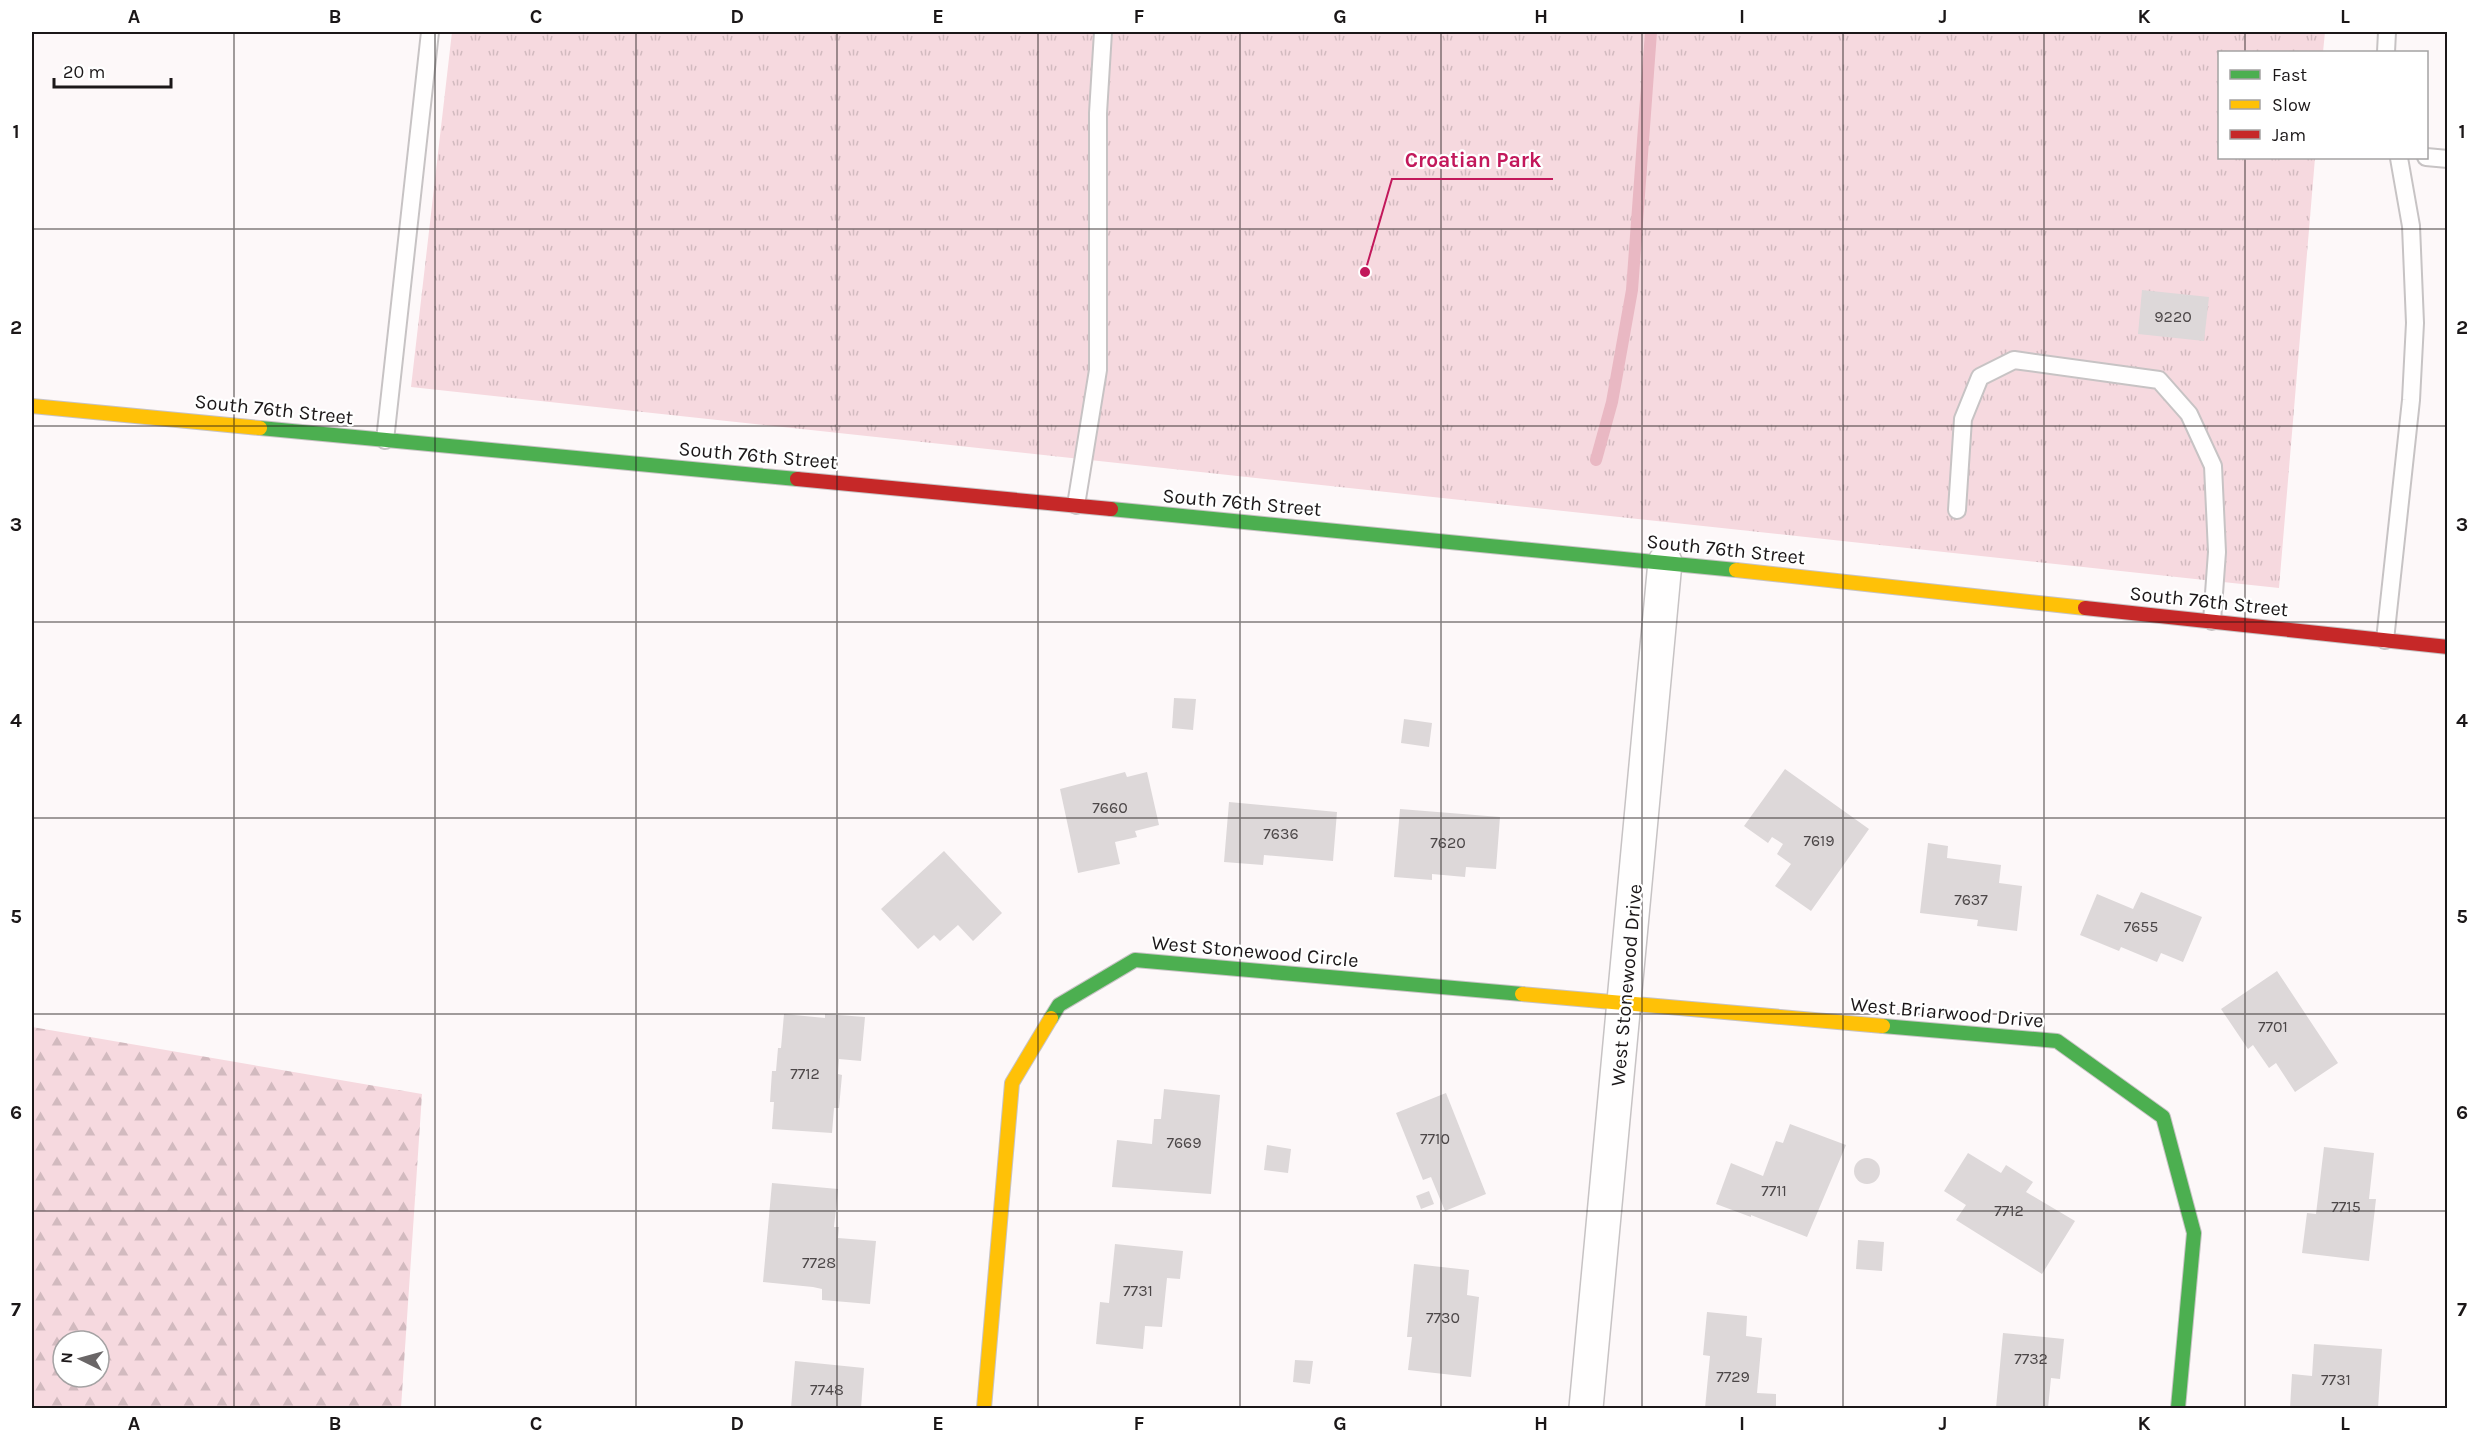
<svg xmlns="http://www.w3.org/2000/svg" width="2479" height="1440" font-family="Karla,sans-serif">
	<defs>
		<pattern id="forest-firs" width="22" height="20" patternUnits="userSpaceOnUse" patternTransform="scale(1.5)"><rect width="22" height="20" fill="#f6d9df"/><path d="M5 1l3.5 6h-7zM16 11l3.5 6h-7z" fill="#d2babf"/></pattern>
		<pattern id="park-tufts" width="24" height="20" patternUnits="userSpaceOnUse" patternTransform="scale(1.5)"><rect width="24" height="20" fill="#f6d9df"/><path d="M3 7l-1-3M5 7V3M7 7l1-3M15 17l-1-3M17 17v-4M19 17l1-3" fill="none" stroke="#d2babf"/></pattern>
	</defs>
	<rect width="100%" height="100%" fill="#fdf8f9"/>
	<path fill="url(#forest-firs)" fill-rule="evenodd" d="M32,1027L422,1094L401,1408H32ZM63,1341H99V1377H63Z"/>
	<path fill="url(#park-tufts)" d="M452,32H2325L2323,52H2220V158H2315L2279,588L411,387Z"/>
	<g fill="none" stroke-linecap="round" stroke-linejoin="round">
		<path stroke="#e9b8c3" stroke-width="12" d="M1596,460L1612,402L1632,290L1651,32"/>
	</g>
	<g fill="#ddd8d9">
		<path d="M2142,290L2209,297L2204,341L2138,334Z"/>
		<path d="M1174,698L1196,699L1193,730L1172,728Z"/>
		<path d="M1404,719L1432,723L1429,747L1401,743Z"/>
		<path d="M1785,769L1869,829L1811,911L1775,886L1791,864L1777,854L1783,844L1772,837L1768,843L1744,826Z"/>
		<path d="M1125,772L1127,777L1147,772L1159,825L1135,831L1137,837L1115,842L1120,864L1078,873L1060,789Z"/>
		<path d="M1229,802L1337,812L1333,861L1264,855L1263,865L1224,862Z"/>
		<path d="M1400,809L1500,817L1496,869L1466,867L1465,877L1432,874V880L1394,877Z"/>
		<path d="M1928,843L1948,846L1947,858L2001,865L1999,883L2022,886L2017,931L1977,926L1978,920L1920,913Z"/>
		<path d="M944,851L1002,913L973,941L958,925L940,941L934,935L918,949L881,909Z"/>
		<path d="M2141,892L2202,917L2183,962L2161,953L2157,962L2121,947L2119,951L2080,935L2097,894L2133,909Z"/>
		<path d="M2277,971L2338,1063L2295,1092L2276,1063L2269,1068L2253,1045L2248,1049L2221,1009Z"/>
		<path d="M784,1014L825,1018V1014L865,1017L861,1061L839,1059L838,1074L842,1075L839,1108H834L832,1133L772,1129L774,1102H770L772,1071H776L778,1048H781Z"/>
		<path d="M1164,1089L1220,1095L1211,1194L1112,1187L1117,1140L1152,1144L1154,1119H1161Z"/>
		<path d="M1446,1093L1486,1194L1445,1211L1431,1177L1423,1180L1396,1113Z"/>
		<path d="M1790,1124L1846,1145L1807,1237L1751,1215V1217L1716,1204L1731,1163L1763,1176L1776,1141L1783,1143Z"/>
		<path d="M1267,1145L1291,1149L1288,1173L1264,1170Z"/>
		<path d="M2324,1147L2374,1153L2369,1199H2376L2369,1261L2302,1253L2307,1213L2316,1214Z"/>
		<path d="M1968,1153L2001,1173L2006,1165L2033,1182L2026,1192L2075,1221L2042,1274L1956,1220L1966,1205L1944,1191Z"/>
		<circle cx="1867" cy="1171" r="13"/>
		<path d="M772,1183L838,1189L834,1227H839L838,1238L876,1241L870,1304L822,1300V1289L813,1287L763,1282Z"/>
		<path d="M1429,1191L1434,1204L1421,1209L1416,1196Z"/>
		<path d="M1858,1240L1884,1242L1882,1271L1856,1269Z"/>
		<path d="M1115,1244L1183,1251L1180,1279L1167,1278L1162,1327L1145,1326L1143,1349L1096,1344L1100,1302L1109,1303Z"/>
		<path d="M1414,1264L1469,1270L1467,1295L1479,1297L1471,1377L1408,1370L1412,1337H1407Z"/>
		<path d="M1707,1312L1747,1316L1746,1336L1762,1338L1757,1393L1776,1394V1408H1705L1710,1356L1703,1355Z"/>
		<path d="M2003,1333L2064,1339L2060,1379L2051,1378L2048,1408H1996Z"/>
		<path d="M2314,1344L2382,1349L2378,1408L2342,1406V1408H2290L2292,1374L2312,1376Z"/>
		<path d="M1295,1360L1313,1361L1310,1384L1293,1382Z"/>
		<path d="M795,1361L864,1368L861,1408H791Z"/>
	</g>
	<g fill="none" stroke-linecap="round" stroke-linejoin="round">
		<defs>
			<g id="lane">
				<path d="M2386,52L2387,32"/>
				<path d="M2426,157L2448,159"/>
				<path d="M385,440L430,32"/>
				<path d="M1076,505L1098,370V113L1103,32"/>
				<path d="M1957,510L1963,419L1980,377L2014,360L2159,380L2189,414L2213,466L2217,552L2212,621"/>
				<path d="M2385,640L2411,400L2415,323L2411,226L2399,158"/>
			</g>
			<path id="street" d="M1586,1408L1665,562"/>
			<g id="fast">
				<path d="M260,428L797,479"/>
				<path d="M1111,509L1736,570"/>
				<path d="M1051,1018L1059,1005L1135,960L1522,994"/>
				<path d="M1883,1026L2057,1041L2163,1117L2194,1233L2178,1408"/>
			</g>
			<g id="slow">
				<path d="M32,406L260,428"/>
				<path d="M1736,570L2085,608"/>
				<path d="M1522,994L1883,1026"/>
				<path d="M984,1408L1012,1083L1051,1018"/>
			</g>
			<g id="jam">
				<path d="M797,479L1111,509"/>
				<path d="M2085,608L2448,647"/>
			</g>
		</defs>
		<use href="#lane" stroke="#c7c3c4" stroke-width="20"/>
		<use href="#street" stroke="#c7c3c4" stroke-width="36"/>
		<use href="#fast" stroke="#c7c3c4" stroke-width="16"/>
		<use href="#slow" stroke="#c7c3c4" stroke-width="16"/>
		<use href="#jam" stroke="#c7c3c4" stroke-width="16"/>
		<use href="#lane" stroke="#fffefe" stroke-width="16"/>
		<use href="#street" stroke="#fffefe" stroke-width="33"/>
		<use href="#fast" stroke="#4caf50" stroke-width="14"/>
		<use href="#slow" stroke="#ffc107" stroke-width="14"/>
		<use href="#jam" stroke="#c62828" stroke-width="14"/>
	</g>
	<path fill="none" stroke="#1b1718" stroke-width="1.5" stroke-opacity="0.55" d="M234,32V1408M435,32V1408M636,32V1408M837,32V1408M1038,32V1408M1240,32V1408M1441,32V1408M1642,32V1408M1843,32V1408M2044,32V1408M2245,32V52M2245,158V1408M32,229H2448M32,426H2448M32,622H2448M32,818H2448M32,1014H2448M32,1211H2448"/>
	<g text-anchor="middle" stroke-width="4.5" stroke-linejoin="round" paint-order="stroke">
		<g font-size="16" fill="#4c4748">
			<text x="2173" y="322">9220</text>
			<text x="1110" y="813">7660</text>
			<text x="1281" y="839">7636</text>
			<text x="1819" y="846">7619</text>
			<text x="1448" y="848">7620</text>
			<text x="1971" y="905">7637</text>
			<text x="2141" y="932">7655</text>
			<text x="2273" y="1032">7701</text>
			<text x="805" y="1079">7712</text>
			<text x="1435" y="1144">7710</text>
			<text x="1184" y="1148">7669</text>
			<text x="1774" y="1196">7711</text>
			<text x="2346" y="1212">7715</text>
			<text x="2009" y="1216">7712</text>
			<text x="819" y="1268">7728</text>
			<text x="1138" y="1296">7731</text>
			<text x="1443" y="1323">7730</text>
			<text x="2031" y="1364">7732</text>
			<text x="1733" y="1382">7729</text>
			<text x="2336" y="1385">7731</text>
			<text x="827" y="1395">7748</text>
		</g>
		<g font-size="20" fill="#1b1718" stroke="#fff">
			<text transform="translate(274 409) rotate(6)" y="7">South 76th Street</text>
			<text transform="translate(758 455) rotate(5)" y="7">South 76th Street</text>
			<text transform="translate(1242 502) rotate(5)" y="7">South 76th Street</text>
			<text transform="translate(1726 549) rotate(6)" y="7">South 76th Street</text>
			<text transform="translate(2209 601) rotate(6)" y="7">South 76th Street</text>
			<text transform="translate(1255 951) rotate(5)" y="7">West Stonewood Circle</text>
			<text transform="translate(1626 985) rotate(-85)" y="7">West Stonewood Drive</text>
			<text transform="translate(1947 1012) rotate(5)" y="7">West Briarwood Drive</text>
		</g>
	</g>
	<path fill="none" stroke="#c2185b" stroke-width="2" d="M1365 272L1392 179H1553"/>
	<circle fill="#c2185b" stroke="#fff" stroke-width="2" cx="1365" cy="272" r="6"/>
	<g font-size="21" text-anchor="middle" font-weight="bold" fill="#c2185b" stroke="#fff" stroke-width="4.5" stroke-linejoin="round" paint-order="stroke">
		<text x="1473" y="167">Croatian Park</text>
	</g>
	<rect width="2479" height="1440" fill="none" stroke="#ffffff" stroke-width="66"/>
	<rect x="2218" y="51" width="210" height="108" fill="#ffffff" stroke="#a4a2a3" stroke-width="1.5"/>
	<rect x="2230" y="70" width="30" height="9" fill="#4caf50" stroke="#a4a2a3" stroke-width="1.5"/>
	<text x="2272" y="81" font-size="18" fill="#1b1718">Fast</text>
	<rect x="2230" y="100" width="30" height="9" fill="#ffc107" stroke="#a4a2a3" stroke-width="1.5"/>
	<text x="2272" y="111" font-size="18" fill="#1b1718">Slow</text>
	<rect x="2230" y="130" width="30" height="9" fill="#c62828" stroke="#a4a2a3" stroke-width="1.5"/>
	<text x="2272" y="141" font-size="18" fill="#1b1718">Jam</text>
	<g transform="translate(81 1359) rotate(275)"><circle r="28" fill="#ffffff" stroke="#a4a2a3" stroke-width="1.5"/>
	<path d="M0-4.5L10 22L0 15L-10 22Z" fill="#6a6667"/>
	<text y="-9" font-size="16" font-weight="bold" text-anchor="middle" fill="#1b1718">N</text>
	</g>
	<path d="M54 78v9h117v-9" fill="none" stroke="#1b1718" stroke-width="3"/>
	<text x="63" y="78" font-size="18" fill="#1b1718" stroke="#ffffff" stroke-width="4.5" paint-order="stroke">20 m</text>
	<rect x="33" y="33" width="2413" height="1374" fill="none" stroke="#1b1718" stroke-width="2"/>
	<g font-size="20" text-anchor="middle" font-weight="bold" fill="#1b1718">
		<text x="134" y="23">A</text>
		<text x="335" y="23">B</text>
		<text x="536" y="23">C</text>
		<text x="737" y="23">D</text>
		<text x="938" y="23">E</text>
		<text x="1139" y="23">F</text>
		<text x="1340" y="23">G</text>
		<text x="1541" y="23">H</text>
		<text x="1742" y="23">I</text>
		<text x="1943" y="23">J</text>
		<text x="2144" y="23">K</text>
		<text x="2345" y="23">L</text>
		<text x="16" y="138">1</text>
		<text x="2462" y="138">1</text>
		<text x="16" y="334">2</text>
		<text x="2462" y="334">2</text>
		<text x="16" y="531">3</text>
		<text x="2462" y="531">3</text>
		<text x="16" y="727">4</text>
		<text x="2462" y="727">4</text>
		<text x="16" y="923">5</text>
		<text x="2462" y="923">5</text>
		<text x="16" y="1119">6</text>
		<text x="2462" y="1119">6</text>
		<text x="16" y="1316">7</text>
		<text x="2462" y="1316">7</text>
		<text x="134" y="1430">A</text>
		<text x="335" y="1430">B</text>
		<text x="536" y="1430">C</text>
		<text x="737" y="1430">D</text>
		<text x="938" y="1430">E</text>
		<text x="1139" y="1430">F</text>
		<text x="1340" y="1430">G</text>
		<text x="1541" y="1430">H</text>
		<text x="1742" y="1430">I</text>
		<text x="1943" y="1430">J</text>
		<text x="2144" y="1430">K</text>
		<text x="2345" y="1430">L</text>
	</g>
</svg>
